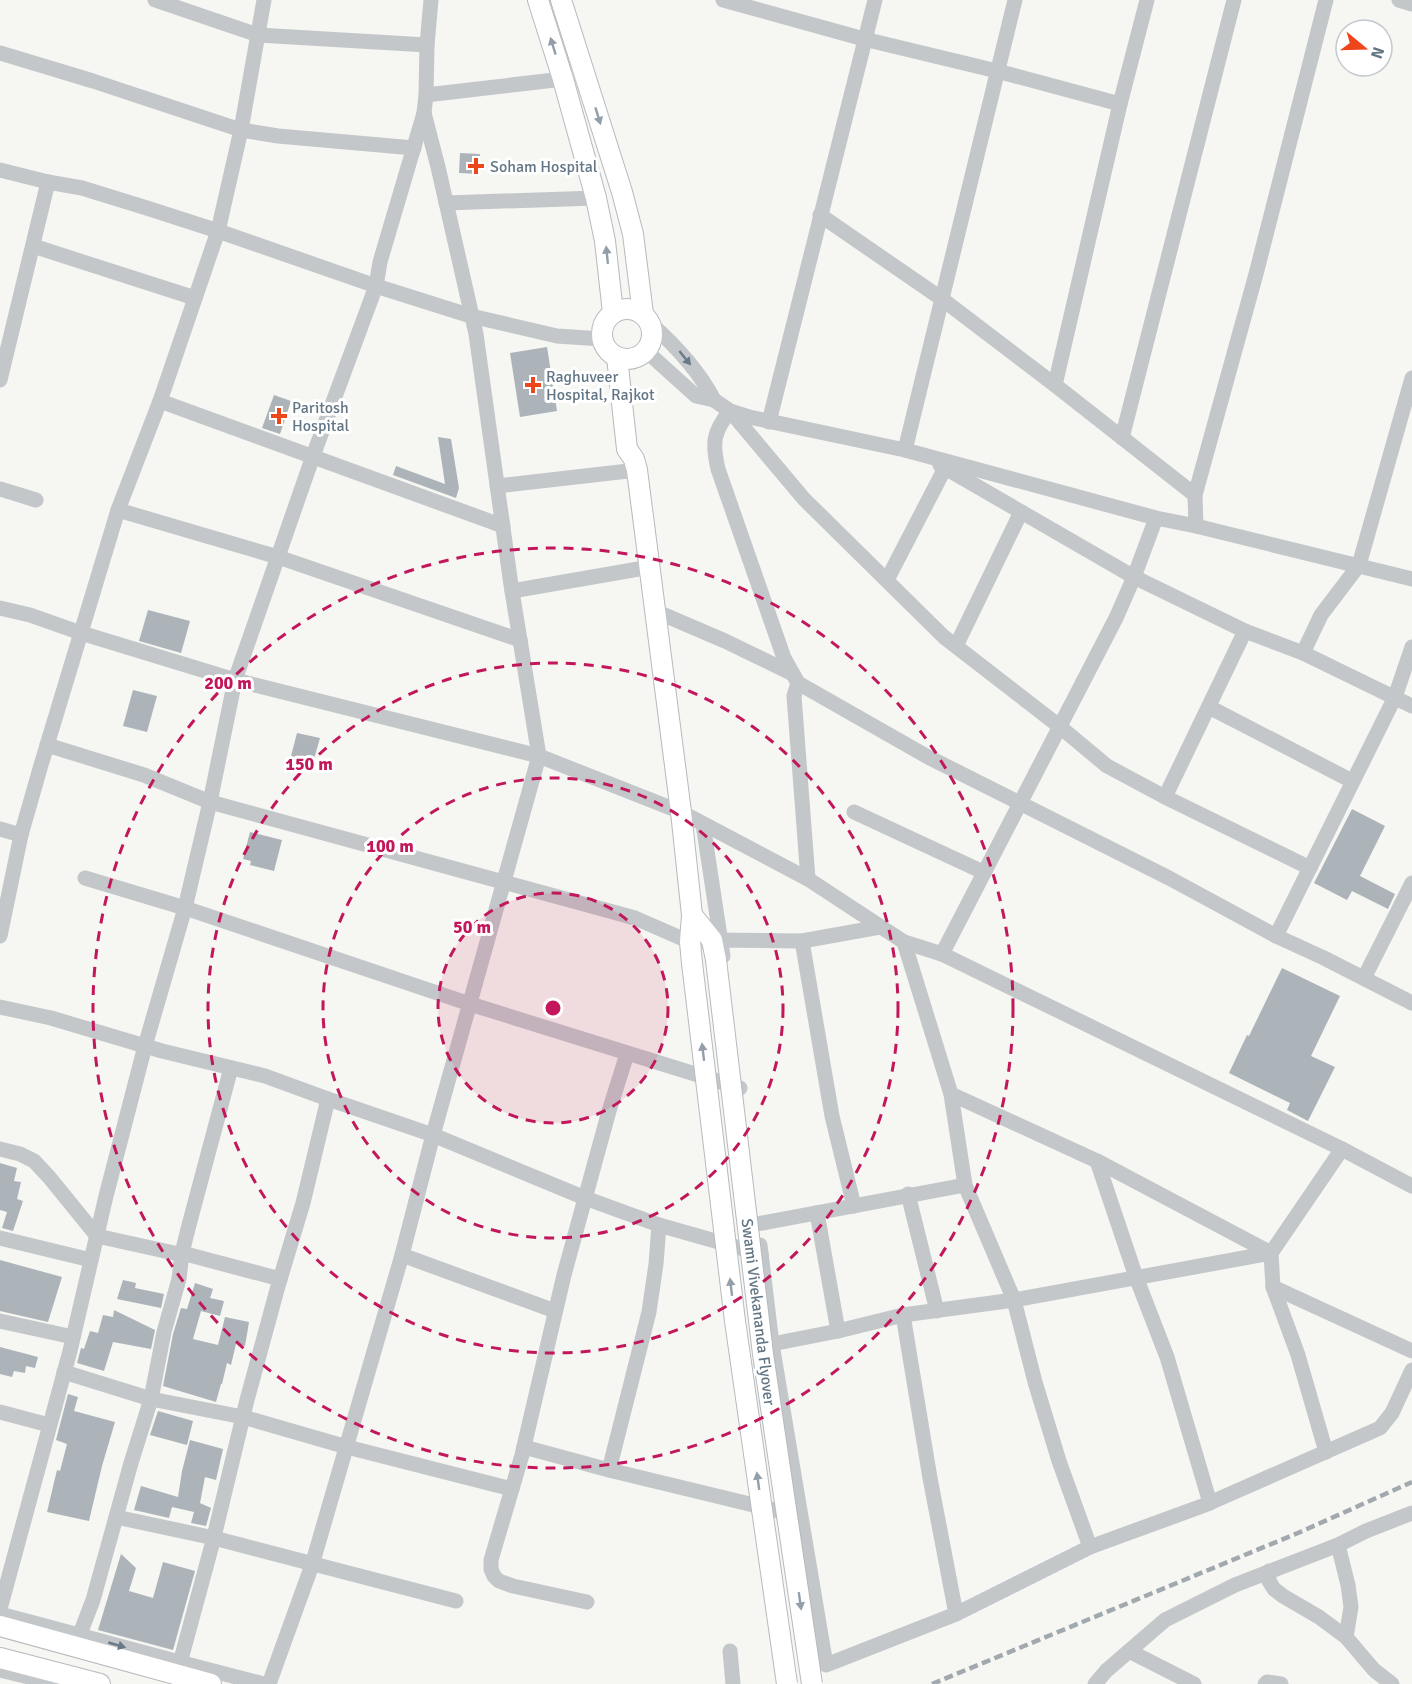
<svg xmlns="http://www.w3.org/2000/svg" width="1412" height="1684" font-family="Signika,sans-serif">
	<rect width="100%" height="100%" fill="#f6f6f2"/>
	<g fill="#acb4b9">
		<path d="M460,153L480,154L479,174L459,173Z"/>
		<path d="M547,347L557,411L520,417L510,353Z"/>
		<path d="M274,395L291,401L280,434L262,428Z"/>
		<path d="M438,437L451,439L459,488L456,498L393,475L396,466L445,484Z"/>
		<path d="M148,610L190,621L181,653L139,641Z"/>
		<path d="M133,690L157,696L147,732L123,726Z"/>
		<path d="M297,733L320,738L312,766L290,760Z"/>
		<path d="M1352,809L1385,826L1360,876L1395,894L1388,909L1352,891L1347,900L1314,883Z"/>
		<path d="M250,832L282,840L274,871L250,865L251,861L243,859Z"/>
		<path d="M1282,968L1340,996L1311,1056L1335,1067L1308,1121L1287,1110L1290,1103L1229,1073L1247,1035L1249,1036Z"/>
		<path d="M0,1163L17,1168L14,1181L21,1182L17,1199L23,1201L13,1231L2,1228L7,1212L0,1210Z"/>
		<path d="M0,1260L62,1277L48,1322L0,1311Z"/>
		<path d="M123,1280L136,1283L135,1288L164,1294L161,1308L117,1299Z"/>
		<path d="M195,1283L213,1289L210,1298L224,1301L220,1316L201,1311L193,1339L218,1345L225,1317L249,1322L245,1346L236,1344L231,1365L227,1363L222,1384H221L216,1402L163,1386L173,1334L181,1308L187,1309Z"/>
		<path d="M114,1310L155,1330L151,1349L113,1342L104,1371L77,1363L81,1348L84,1349L90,1331L98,1333L103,1315L113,1317Z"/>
		<path d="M0,1347L38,1357L35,1368L26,1366L25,1373L14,1371L12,1377L0,1374Z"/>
		<path d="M68,1394L78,1397L74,1411L115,1422L102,1466L89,1521L47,1512L57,1470L60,1471L67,1444L56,1440Z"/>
		<path d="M158,1411L193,1421L187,1445L150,1435Z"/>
		<path d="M190,1440L223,1449L216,1480L205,1477L200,1503L211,1508L206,1526L191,1523L194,1512L172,1507L169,1518L134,1510L141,1486L178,1497L182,1471Z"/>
		<path d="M121,1554L136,1568L129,1591L153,1598L163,1562L195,1571L173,1650L98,1630Z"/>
	</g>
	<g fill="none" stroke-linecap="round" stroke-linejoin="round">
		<defs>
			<g id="major">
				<path d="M538,0L563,79L596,198L605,241L613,313"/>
				<path d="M561,0L622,192L633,234L643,314"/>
				<circle cx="627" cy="334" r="25"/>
				<path d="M617,357L627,449L634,459L637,470L681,812L692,915L690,942L692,963"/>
				<path d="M692,915L712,940L716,960"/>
				<path d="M0,1626L211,1684"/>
				<path d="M0,1658L100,1684"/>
			</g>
		</defs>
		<use href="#major" stroke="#b6babe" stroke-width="22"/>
		<g stroke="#c3c7ca" stroke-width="15">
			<path d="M155,0L258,35L427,45"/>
			<path d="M723,0L864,39L997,71L1120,104"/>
			<path d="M1399,0L1412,4"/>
			<path d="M0,53L93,81L241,130L278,136L414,148"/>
			<path d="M426,95L563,79L586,75"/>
			<path d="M0,170L48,182L82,188L150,209L218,231L376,286L471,316L557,336L602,339"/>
			<path d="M446,203L596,198"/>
			<path d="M820,215L942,299L1055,385L1195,495"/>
			<path d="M33,246L195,298"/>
			<path d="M650,323C675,345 698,369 714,400"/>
			<path d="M645,350L696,396L714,400L730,411L749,417L905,450L1156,518L1196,526L1412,579"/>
			<path d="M0,380L48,182"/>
			<path d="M1055,385L1120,104L1147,0"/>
			<path d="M160,401L503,526"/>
			<path d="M769,422L875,0"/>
			<path d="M1122,438L1234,0"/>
			<path d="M905,450L1015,0"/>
			<path d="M940,465L1134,577L1245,631L1303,653L1412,706"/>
			<path d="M497,486L637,470"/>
			<path d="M0,489L36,500"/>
			<path d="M118,510L278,557L520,640"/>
			<path d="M1196,526L1195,495L1256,274L1326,0"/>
			<path d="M887,580L945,468"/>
			<path d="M512,591L650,567"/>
			<path d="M0,608L30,615L81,633L235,680L539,756L681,812L808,879L904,942L942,954L1342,1149L1412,1186"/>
			<path d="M655,611L725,641L793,674"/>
			<path d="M956,646L1021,512"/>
			<path d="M1303,653L1321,615L1359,565L1412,378"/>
			<path d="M798,683L794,696L808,879"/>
			<path d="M1209,707L1352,781"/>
			<path d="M47,745L144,775L210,802L635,918L690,942L712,940L802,941L880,927"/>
			<path d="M1165,797L1245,631"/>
			<path d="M854,812L983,872"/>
			<path d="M703,824L723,956"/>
			<path d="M0,829L21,835"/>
			<path d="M1310,868L1165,797L1107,766L1059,726L944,637L804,499L730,411C713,432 712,443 718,469L784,658L798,683L928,757L1169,878L1276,936L1324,958L1412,1003"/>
			<path d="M85,878L185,908L470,1004L740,1088"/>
			<path d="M0,936L21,835L41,765L118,510L160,401L218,231L241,130L264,0"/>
			<path d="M1276,936L1395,697L1412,647"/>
			<path d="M802,941L832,1116L854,1206"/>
			<path d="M904,942L951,1094L965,1185L1014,1300L1035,1382L1059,1461L1090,1547"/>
			<path d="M942,954L1116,618L1134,577L1156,518"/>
			<path d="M1364,978L1412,883"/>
			<path d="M0,1007L51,1018L162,1051L265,1076L328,1099L433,1135L585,1198L659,1225L761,1254"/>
			<path d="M951,1094L1097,1161L1271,1253"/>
			<path d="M0,1149L20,1154L34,1161L49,1177L97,1236L174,1253H182L280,1279"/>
			<path d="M1342,1149L1271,1253L1273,1287L1412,1351"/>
			<path d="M1097,1161L1136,1277L1167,1357L1210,1503"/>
			<path d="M908,1194L937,1311"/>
			<path d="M817,1213L838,1331"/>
			<path d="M757,1224L965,1185"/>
			<path d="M0,1238L91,1260"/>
			<path d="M760,1245L772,1344L826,1665L956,1614L1090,1547L1205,1505L1380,1428L1392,1413L1412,1370"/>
			<path d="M402,1255L555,1311"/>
			<path d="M1273,1287L1298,1355L1326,1452"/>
			<path d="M903,1315L930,1478L956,1614"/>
			<path d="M0,1321L73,1337"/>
			<path d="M772,1344L838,1331L903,1315L1014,1300L1271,1253"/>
			<path d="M64,1372L151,1399L243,1417L347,1447L512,1489"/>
			<path d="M0,1412L49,1425"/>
			<path d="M524,1447L609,1470L795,1515"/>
			<path d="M609,1470L649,1312L656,1264L659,1225"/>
			<path d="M116,1517L214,1538L456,1601"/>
			<path d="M1338,1545L1348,1585L1351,1607L1346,1637"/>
			<path d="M1269,1571V1581L1274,1589L1283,1596L1319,1617L1346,1637L1374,1670L1392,1684"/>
			<path d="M587,1602L513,1586L499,1581L494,1576L491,1569V1560L522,1455L564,1275L609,1111L627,1054"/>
			<path d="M0,1609L70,1351L106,1196L145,1046L185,908L210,802L235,680L313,456L376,286L380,262L424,113L426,95L427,45L431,0"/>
			<path d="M0,1614C88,1637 176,1662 264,1684"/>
			<path d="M80,1634L93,1600L131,1463L151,1399L164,1332L179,1279L182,1253L189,1225L231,1068"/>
			<path d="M730,1651L733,1684"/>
			<path d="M1129,1651L1194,1684"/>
			<path d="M180,1663L213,1541L247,1400L278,1286L303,1203L328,1099"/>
			<path d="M0,1670L58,1684"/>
			<path d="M269,1684L312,1565L402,1255L433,1135L539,756L511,585L476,334L438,167L424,113"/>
			<path d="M1095,1684L1106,1671L1165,1620L1235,1585L1338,1545L1366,1531L1412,1513"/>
			<path d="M1265,1684L1267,1682L1281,1684"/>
		</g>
		<use href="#major" stroke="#fff" stroke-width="20"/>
		<path stroke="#a1a8ae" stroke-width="4.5" stroke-dasharray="9 4.5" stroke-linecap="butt" d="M932,1684L1298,1533L1412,1482"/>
		<defs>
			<g id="major-bridge">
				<path d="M716,960L763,1354L812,1684"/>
				<path d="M692,963L735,1321L787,1684"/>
			</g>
		</defs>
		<use href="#major-bridge" stroke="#b6babe" stroke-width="22" stroke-linecap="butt"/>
		<use href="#major-bridge" stroke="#fff" stroke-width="20"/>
	</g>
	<defs><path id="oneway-solid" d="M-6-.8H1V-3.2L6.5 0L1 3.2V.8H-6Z" transform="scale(1.5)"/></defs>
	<g fill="#929faa">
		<use href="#oneway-solid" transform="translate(553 46) rotate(-107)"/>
		<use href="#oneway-solid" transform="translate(598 116) rotate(73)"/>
		<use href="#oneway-solid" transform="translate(607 255) rotate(-96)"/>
		<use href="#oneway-solid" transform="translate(703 1052) rotate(-97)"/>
		<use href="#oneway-solid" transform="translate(731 1287) rotate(-97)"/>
		<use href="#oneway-solid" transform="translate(758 1481) rotate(-98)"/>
		<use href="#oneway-solid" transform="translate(800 1601) rotate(82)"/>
	</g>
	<g fill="#687a88">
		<use href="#oneway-solid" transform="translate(685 358) rotate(51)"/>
		<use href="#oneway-solid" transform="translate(117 1645) rotate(16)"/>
	</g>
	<circle cx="553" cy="1008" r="115" fill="#c2185b" fill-opacity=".12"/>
	<g fill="none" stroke="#c2185b" stroke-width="3" stroke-dasharray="10 8">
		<circle cx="553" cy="1008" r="115"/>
		<circle cx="553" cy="1008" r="230"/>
		<circle cx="553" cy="1008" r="345"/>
		<circle cx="553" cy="1008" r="460"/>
	</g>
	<g fill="#ed461a" stroke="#fff" stroke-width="2">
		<path d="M473 157h6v6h6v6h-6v6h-6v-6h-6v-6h6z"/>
		<path d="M530 376h6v6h6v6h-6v6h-6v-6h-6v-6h6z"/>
		<path d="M276 407h6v6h6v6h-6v6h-6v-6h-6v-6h6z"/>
	</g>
	<g text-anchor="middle" stroke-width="6" stroke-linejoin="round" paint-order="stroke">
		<g font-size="16" fill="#637685" stroke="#fff" text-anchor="start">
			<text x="490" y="172">Soham Hospital</text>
			<text x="546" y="382">Raghuveer<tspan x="546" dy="18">Hospital, Rajkot</tspan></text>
			<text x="292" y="413">Paritosh<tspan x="292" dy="18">Hospital</tspan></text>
		</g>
		<g font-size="16" fill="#637685" stroke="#fff">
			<text transform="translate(759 1312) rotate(83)" y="6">Swami Vivekananda Flyover</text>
		</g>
	</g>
	<circle cx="553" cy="1008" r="9" fill="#c2185b" stroke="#fff" stroke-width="3"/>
	<g font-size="18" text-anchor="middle" font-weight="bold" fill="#c2185b" stroke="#fff" stroke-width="6" stroke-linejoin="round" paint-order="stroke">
		<text x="228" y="689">200 m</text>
		<text x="309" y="770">150 m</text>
		<text x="390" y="852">100 m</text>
		<text x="472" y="933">50 m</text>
	</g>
	<g transform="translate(1364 48) rotate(109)"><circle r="28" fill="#ffffff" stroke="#c1c8ce" stroke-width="1.5"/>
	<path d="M0-4.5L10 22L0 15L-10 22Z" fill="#ed461a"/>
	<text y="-9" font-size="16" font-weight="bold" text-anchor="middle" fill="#637685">N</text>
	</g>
</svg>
